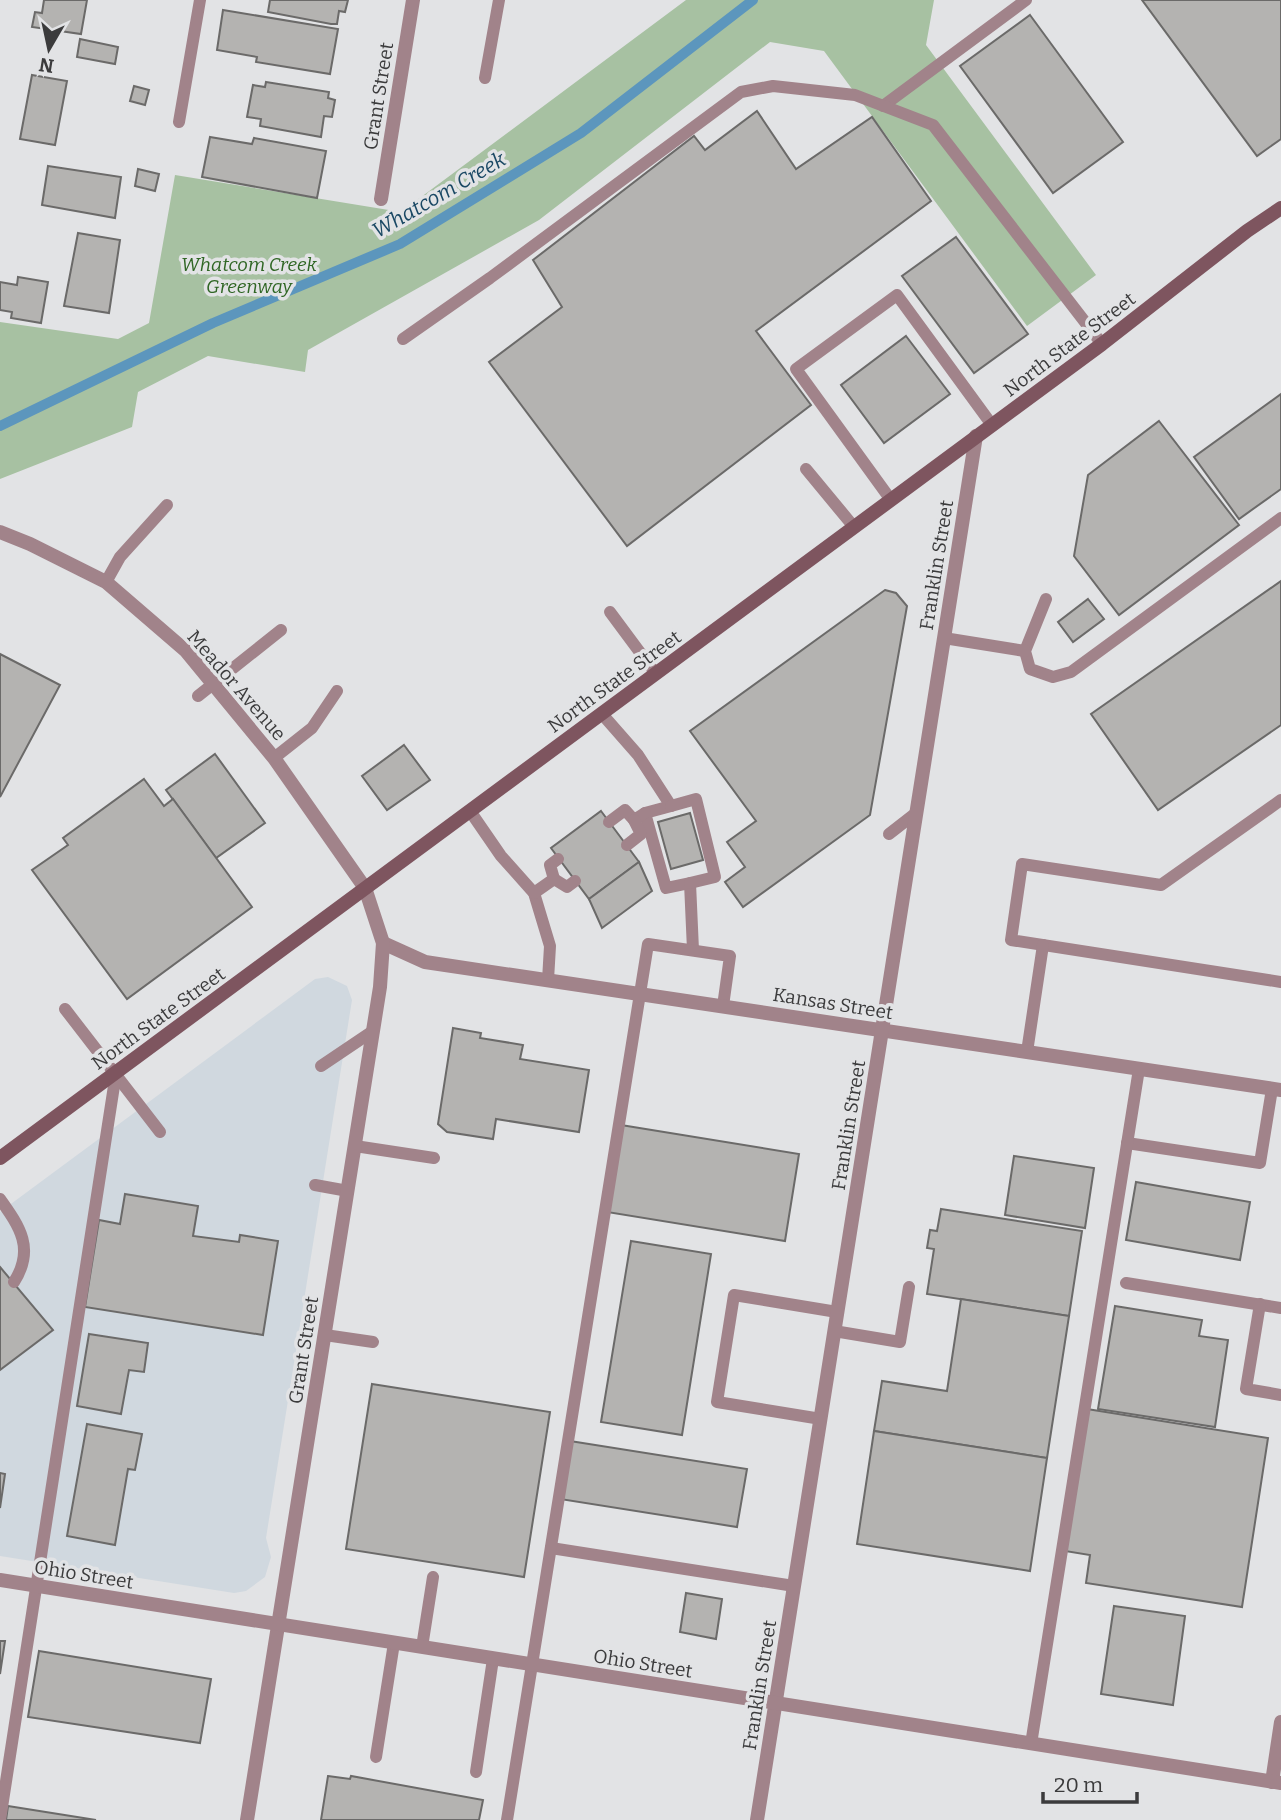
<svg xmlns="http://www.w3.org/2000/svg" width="1281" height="1820" font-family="Bitter,serif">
	<rect width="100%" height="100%" fill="#e2e3e5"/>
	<path fill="#d0d8df" d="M328,977L347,986L352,1000L266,1538L271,1557L265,1577L246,1591L234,1593L0,1556V1212L315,979Z"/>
	<path fill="#a7c1a2" d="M686,0H934L926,45L1096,275L1027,326L824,51L770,42L539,220L308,350L305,372L208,356L138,392L132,427L0,479V322L118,339L149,323L175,175L401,212Z"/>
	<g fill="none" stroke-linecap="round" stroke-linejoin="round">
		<path stroke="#5c96bd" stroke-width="10" d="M0,426L213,323L400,244L581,133L753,0"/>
	</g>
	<g fill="#b4b3b1" stroke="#6b6a69" stroke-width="2">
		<path d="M44,0H87L81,34L32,27L35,12L42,13Z"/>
		<path d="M270,0H348L345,12L339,11L337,24H331L268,12Z"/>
		<path d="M1142,0H1281V139L1257,156Z"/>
		<path d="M223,10L338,29L330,74L256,62L257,57L217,50Z"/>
		<path d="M1030,15L1123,142L1053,193L960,66Z"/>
		<path d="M80,39L118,47L115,64L77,57Z"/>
		<path d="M32,75L67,81L55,145L20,139Z"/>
		<path d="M266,82L329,92L328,98L335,100L332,117L324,116L321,137L260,126L261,119L247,117L253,85L265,87Z"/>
		<path d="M134,86L149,90L145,105L130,101Z"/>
		<path d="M757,111L796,169L872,117L931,201L756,331L811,405L627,546L489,362L562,307L533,260L694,136L705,150Z"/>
		<path d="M210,137L252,144L254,138L326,151L317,198L202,177Z"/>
		<path d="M48,166L121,177L115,218L42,205Z"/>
		<path d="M138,169L159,174L155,191L135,186Z"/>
		<path d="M78,233L120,240L109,313L64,306Z"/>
		<path d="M956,237L1028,334L974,373L902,276Z"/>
		<path d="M18,277L48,282L41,323L11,318L12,312L0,310V282L17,285Z"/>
		<path d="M906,336L950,394L884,443L841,385Z"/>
		<path d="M1281,394V489L1239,519L1194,457Z"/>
		<path d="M1159,421L1239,525L1119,615L1074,556L1088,475Z"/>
		<path d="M1281,581V725L1158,810L1091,714Z"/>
		<path d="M885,590L896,593L907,606L870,815L743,907L725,882L745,867L727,842L756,821L690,731Z"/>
		<path d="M1088,599L1104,619L1073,642L1058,622Z"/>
		<path d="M0,654L60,685L0,797Z"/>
		<path d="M404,745L430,780L387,810L362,776Z"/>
		<path d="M215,754L265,823L216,858L166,790Z"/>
		<path d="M144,779L164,806L173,799L252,907L127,999L32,870L68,845L63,838Z"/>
		<path d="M601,811L639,862L589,899L551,848Z"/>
		<path d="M690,813L703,860L671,869L658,822Z"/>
		<path d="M639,862L652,891L602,928L589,899Z"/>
		<path d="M453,1028L481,1033L480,1038L523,1045L520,1059L589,1070L579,1132L496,1119L493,1139L447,1132L438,1124Z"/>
		<path d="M621,1125L799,1154L785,1241L607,1212Z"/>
		<path d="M1014,1156L1094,1168L1085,1228L1005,1215Z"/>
		<path d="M1136,1182L1250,1202L1240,1260L1126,1240Z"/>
		<path d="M125,1194L198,1206L193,1236L239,1242L240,1235L278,1241L263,1335L85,1307L99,1220L120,1224Z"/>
		<path d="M941,1209L1082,1231L1069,1316L927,1294L934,1249L927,1248L930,1230L937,1231Z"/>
		<path d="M631,1241L711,1254L682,1435L601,1422Z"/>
		<path d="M0,1267L53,1330L0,1370Z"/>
		<path d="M961,1299L1069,1316L1047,1458L874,1431L882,1381L947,1391Z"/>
		<path d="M1115,1306L1202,1320L1199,1336L1228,1340L1215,1427L1098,1409Z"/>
		<path d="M89,1334L148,1343L144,1372L129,1370L121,1414L77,1406Z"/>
		<path d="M372,1384L550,1412L524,1577L346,1549Z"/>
		<path d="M1087,1409L1268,1438L1242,1607L1086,1583L1090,1555L1065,1551Z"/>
		<path d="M87,1424L142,1434L135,1470L128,1469L115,1545L67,1536Z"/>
		<path d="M874,1431L1047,1458L1030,1571L857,1544Z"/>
		<path d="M570,1441L747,1469L737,1527L560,1499Z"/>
		<path d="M0,1473L5,1474L0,1508Z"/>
		<path d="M686,1593L722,1599L716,1639L680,1632Z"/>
		<path d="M1114,1606L1185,1616L1173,1705L1101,1694Z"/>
		<path d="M0,1641H5L0,1674Z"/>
		<path d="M39,1651L211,1679L200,1743L28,1717Z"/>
		<path d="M328,1776L350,1779L351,1776L483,1800L479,1820H321Z"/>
		<path d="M8,1806L96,1820H6Z"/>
	</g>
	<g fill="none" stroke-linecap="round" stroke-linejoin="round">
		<g stroke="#a1838a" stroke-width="12">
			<path d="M485,78L499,0"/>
			<path d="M883,106L1026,0"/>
			<path d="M179,122L200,0"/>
			<path d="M403,339L490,278L741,92L773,86L855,95L933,125L1102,344"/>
			<path d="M806,469L854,527"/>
			<path d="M891,500L796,369L897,295L992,425"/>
			<path d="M106,582L120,557L167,505"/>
			<path d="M1046,599L1025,651L1030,669L1053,677L1071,672L1281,518"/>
			<path d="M610,612L656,674"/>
			<path d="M944,638L1025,651"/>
			<path d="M198,696L281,630"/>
			<path d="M602,714L638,755L671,806L645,813L666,888L690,883L693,950"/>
			<path d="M274,758L312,728L337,691"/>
			<path d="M1281,800L1161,885L1022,864L1011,940L1281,982"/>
			<path d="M671,806L696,799L715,877L690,883"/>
			<path d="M470,811L501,856L534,893L550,946L548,980"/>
			<path d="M609,822L625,810L634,820L645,813"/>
			<path d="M889,834L916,813"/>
			<path d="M627,845L641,834L634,820"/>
			<path d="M554,879L567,887L575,881"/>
			<path d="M534,893L554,879L550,865L558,859"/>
			<path d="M65,1009L160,1132"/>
			<path d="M1027,1052L1043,945"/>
			<path d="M321,1066L373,1031"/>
			<path d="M1127,1143L1260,1163L1272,1089"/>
			<path d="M355,1146L434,1158"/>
			<path d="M315,1185L348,1191"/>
			<path d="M0,1199C20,1227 35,1249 14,1282"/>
			<path d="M1126,1283L1281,1308"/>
			<path d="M1260,1304L1246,1389L1281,1395"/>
			<path d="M834,1331L900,1342L909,1287"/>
			<path d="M325,1335L373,1342"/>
			<path d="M821,1419L717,1402L734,1295L837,1312"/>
			<path d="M551,1548L794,1586"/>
			<path d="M422,1647L433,1577"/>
			<path d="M1031,1744L1139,1069"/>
			<path d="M376,1757L394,1643"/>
			<path d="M476,1772L493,1659"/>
			<path d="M0,1820L116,1073"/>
			<path d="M507,1820L648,944L730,956L723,1006"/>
		</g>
		<g stroke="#a1838a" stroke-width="14">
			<path d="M381,199L413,0"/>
			<path d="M383,943L425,962L1281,1090"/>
			<path d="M1272,1782L1281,1722"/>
			<path d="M247,1820L380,987L383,943L365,888"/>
			<path d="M757,1820L976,436"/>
		</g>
		<g stroke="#a1838a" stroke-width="14">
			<path d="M0,532L30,544L106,582L186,651L274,758L365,888"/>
			<path d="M0,1580L1281,1783"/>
		</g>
		<path stroke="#7e555f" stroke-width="14" d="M0,1158L1102,344L1247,231L1281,208"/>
	</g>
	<g text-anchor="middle" stroke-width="7" stroke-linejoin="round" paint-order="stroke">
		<g font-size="19" fill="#3b3b3c" stroke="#e2e3e5">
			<text transform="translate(378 96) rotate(-81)" y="7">Grant Street</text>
			<text transform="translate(1069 344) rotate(-37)" y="7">North State Street</text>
			<text transform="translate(936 565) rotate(-81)" y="7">Franklin Street</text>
			<text transform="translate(614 681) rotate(-36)" y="7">North State Street</text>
			<text transform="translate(237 685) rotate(49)" y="7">Meador Avenue</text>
			<text transform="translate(833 1003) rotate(9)" y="7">Kansas Street</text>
			<text transform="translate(158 1018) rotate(-36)" y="7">North State Street</text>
			<text transform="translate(848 1125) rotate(-81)" y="7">Franklin Street</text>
			<text transform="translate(303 1350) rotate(-81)" y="7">Grant Street</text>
			<text transform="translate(84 1574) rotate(9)" y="7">Ohio Street</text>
			<text transform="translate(643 1663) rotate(9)" y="7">Ohio Street</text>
			<text transform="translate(759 1685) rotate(-81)" y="7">Franklin Street</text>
		</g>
		<g font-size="19" font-style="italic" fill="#2f6624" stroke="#e2e3e5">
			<text x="249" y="271">Whatcom Creek<tspan x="249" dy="22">Greenway</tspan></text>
		</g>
		<g font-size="21" font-style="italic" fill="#1a4864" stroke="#e2e3e5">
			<text transform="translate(439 195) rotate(-30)" y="7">Whatcom Creek</text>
		</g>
	</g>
	<g transform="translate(49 49) rotate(189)" stroke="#e2e3e5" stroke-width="5" paint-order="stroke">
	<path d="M0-5L12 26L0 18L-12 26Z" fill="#3b3b3c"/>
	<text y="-10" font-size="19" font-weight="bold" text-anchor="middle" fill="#3b3b3c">N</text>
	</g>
	<path d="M1043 1792v10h94v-10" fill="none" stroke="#3b3b3c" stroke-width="3.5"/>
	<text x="1054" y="1792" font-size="21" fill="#3b3b3c" stroke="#e2e3e5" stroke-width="5" paint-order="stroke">20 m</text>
</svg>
